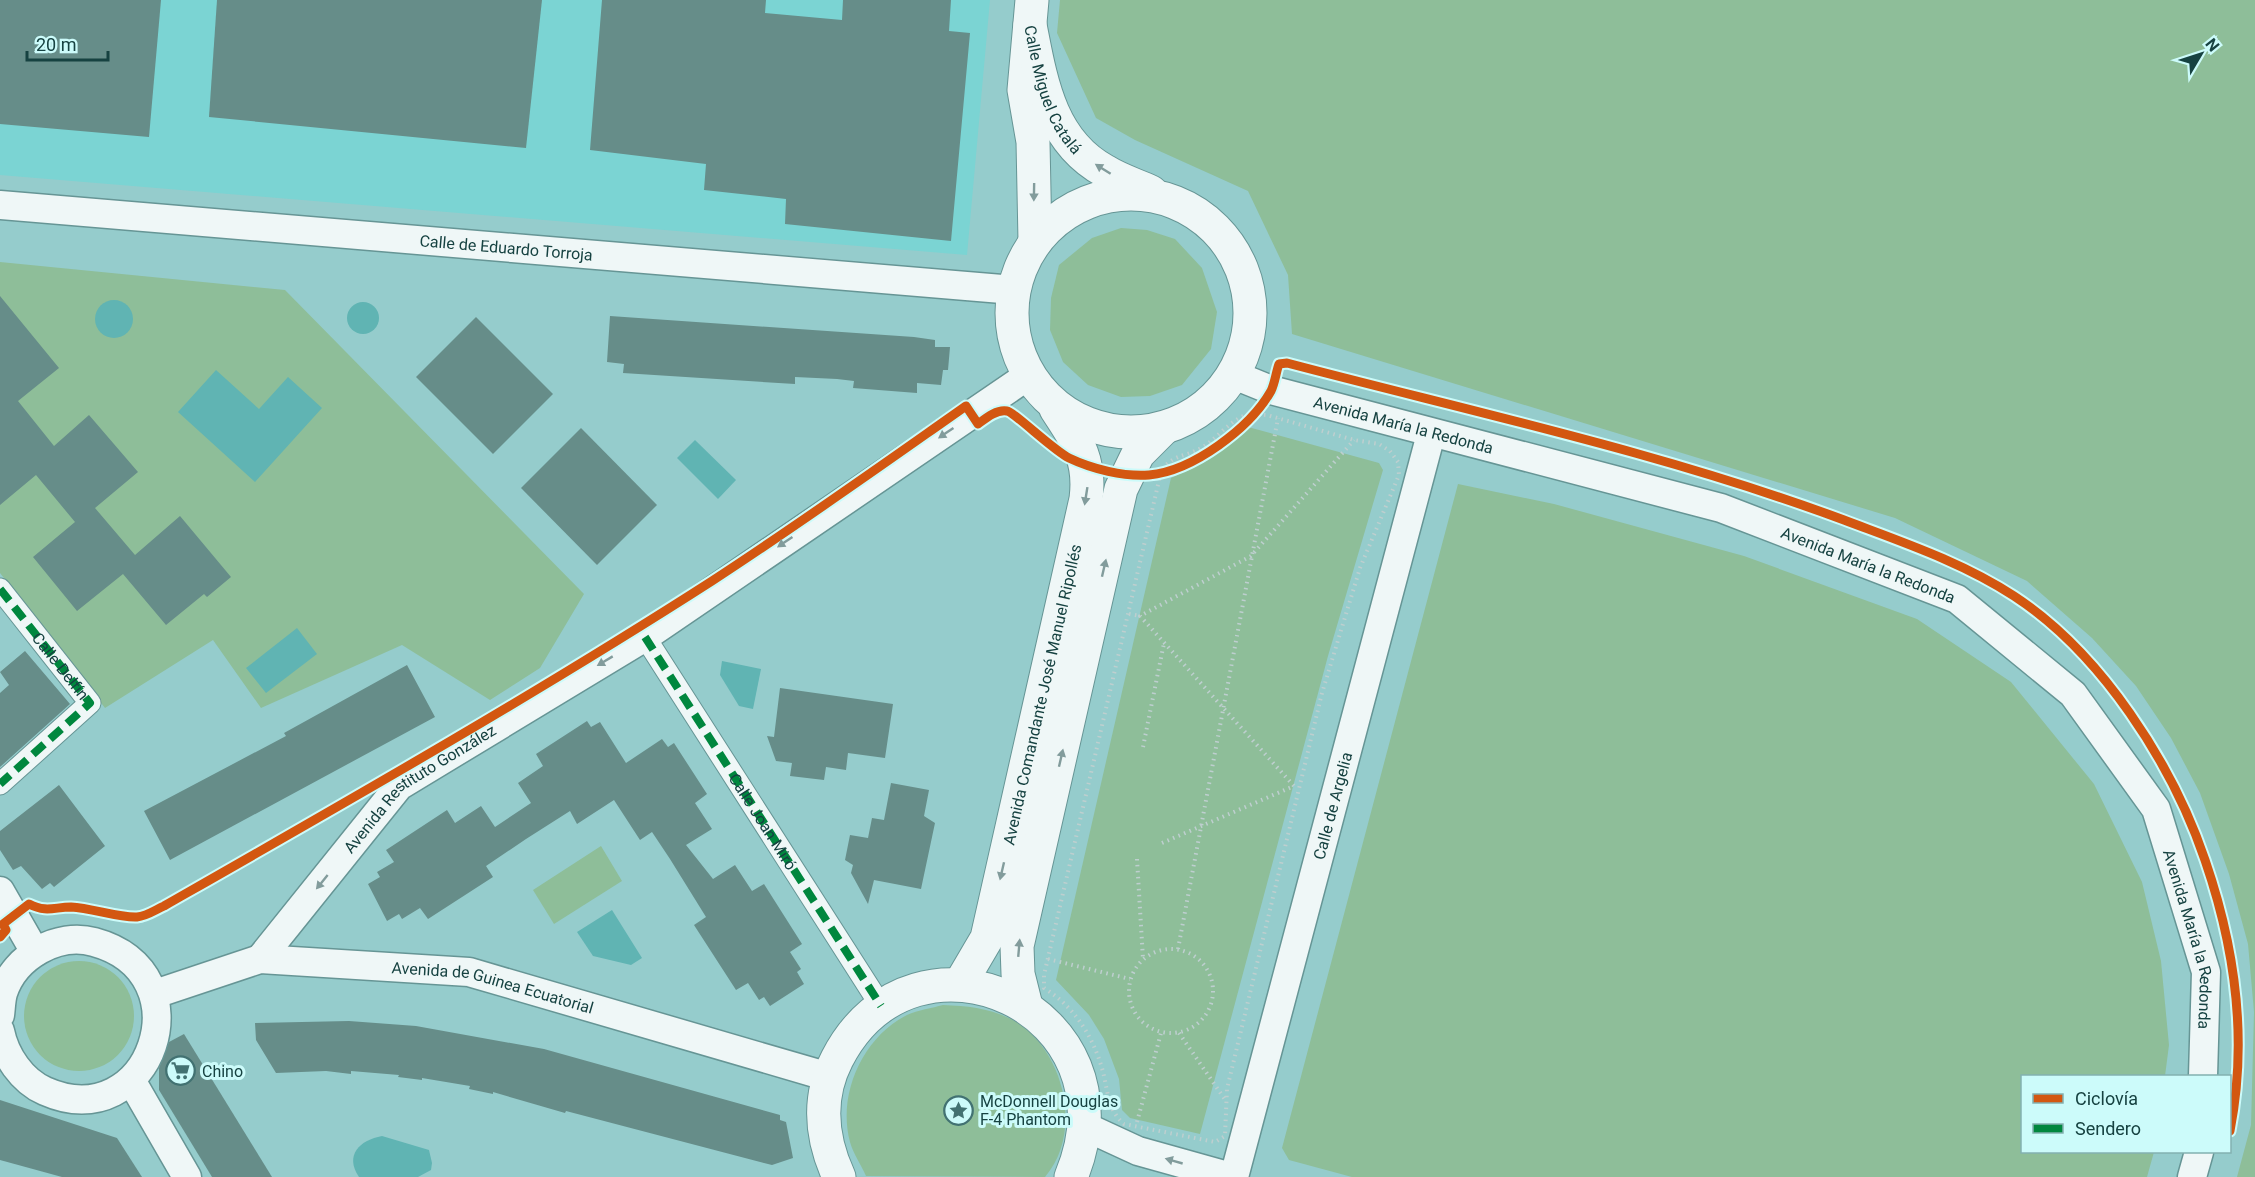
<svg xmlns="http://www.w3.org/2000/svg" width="2255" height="1177" font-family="Roboto,sans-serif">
	<rect width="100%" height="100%" fill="#95cccc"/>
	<path fill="#7bd4d3" d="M0,0H990L967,255L0,175Z"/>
	<g fill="#8ebe99">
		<path d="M1060,0H2255V1177H2237L2251,1125L2254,1012L2248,944L2229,874L2200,793L2171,738L2136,686L2092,638L2027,581L1895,518L1292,334L1288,275L1248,191L1135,140L1096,118L1057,33Z"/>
		<path d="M1121,228L1147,230L1175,239L1202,268L1217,312L1211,349L1182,385L1150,396L1121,397L1088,385L1063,362L1050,330L1051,298L1059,265L1092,238Z"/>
		<path d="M0,262L285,290L584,594L540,668L490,700L402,645L261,708L213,640L105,708L0,573Z"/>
		<path d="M1248,427L1379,463L1383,470L1328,656L1200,1134L1130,1118L1122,1110L1119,1079L1104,1039L1089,1015L1056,980L1171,478L1210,459Z"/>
		<path d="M1458,484L1554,504L1744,556L1917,619L2011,682L2094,784L2142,882L2161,961L2169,1045L2165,1076H2022V1152H2154L2147,1177H1352L1289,1160L1282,1148Z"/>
		<path d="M601,846L622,881L554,924L533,890Z"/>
		<circle cx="79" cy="1016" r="55"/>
		<path d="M943,1005C968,1006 988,1008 1011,1019C1063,1046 1085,1131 1045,1177L866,1176C861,1165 853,1153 850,1142C837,1094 863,1037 907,1015C918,1010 932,1008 943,1005Z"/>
	</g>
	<g fill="#60b4b3">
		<circle cx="114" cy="319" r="19"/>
		<circle cx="363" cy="318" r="16"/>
		<path d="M216,370L259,409L288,377L322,408L255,482L178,412Z"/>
		<path d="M695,440L736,480L718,499L677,458Z"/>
		<path d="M297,628L317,654L266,693L246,668Z"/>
		<path d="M722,661L761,669L753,709L739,706L720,675Z"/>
		<path d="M612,910L642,958L631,965L593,956L577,932Z"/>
		<path d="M382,1136L429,1150L432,1163L431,1170L418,1177H359C344,1155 360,1140 382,1136Z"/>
	</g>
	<g fill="#668d89">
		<path d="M0,0H161L149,137L0,124Z"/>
		<path d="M217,0H542L526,148L209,117Z"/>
		<path d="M602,0H766L765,13L842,20L843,0H951L949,31L970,33L951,241L785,224L786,199L704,190L706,164L590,150Z"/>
		<path d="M0,296L59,368L18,401L54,446L89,415L138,472L95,508L135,555L180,516L231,577L207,597L204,594L166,625L123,574L77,611L33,557L75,522L36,475L0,505Z"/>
		<path d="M610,316L914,337L935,340V347H950L948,370H943L941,385L917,383V393L853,388L854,381L837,379L795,377V384L623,373L624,364L607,362Z"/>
		<path d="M476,317L553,394L493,454L416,377Z"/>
		<path d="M581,428L657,505L597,565L521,488Z"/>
		<path d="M25,651L70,704L0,767V693L9,685L0,672Z"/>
		<path d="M407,665L435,717L170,860L144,811L286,736L284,733Z"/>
		<path d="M780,688L893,704L885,758L848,753L846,770L826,767L824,780L790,776L792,763L776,761L767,736L774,737Z"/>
		<path d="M587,721L591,727L600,722L626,763L662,739L668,747L674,743L707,794L695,803L712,829L686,845L713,879L735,865L752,891L764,884L802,944L790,952L801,969L797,972L804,984L770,1006L764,997L759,1000L748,983L736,990L694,925L706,917L670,859L652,832L640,840L614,800L577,824L570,811L526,839L486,866L493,877L428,919L420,908L402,919L399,914L387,921L368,884L380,877L377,872L394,862L386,850L447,810L455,823L481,806L495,827L531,803L518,783L543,766L536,754Z"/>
		<path d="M891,783L929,790L924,816L935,823L921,889L874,880L868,904L851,873L853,865L845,860L850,835L868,838L872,818L884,820Z"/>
		<path d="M59,785L105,846L54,887L50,883L42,889L21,866L13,870L0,850V831Z"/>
		<path d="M349,1021L416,1026L544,1049L780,1115V1120L786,1122L793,1158L772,1165L566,1111L565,1113L493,1092V1094L469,1089L470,1086L422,1078V1080L398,1077L399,1075L351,1071V1074L326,1071L276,1073L256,1040L255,1023Z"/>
		<path d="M184,1034L272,1177H212L159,1090V1068L169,1042Z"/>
		<path d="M0,1100L117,1138L142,1177H62L0,1160Z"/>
	</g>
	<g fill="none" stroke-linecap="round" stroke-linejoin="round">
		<defs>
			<g id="pedestrian">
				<path d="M0,589L90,703L0,784"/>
				<path id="s1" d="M645,637L881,1006"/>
			</g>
			<g id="minor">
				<path id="s2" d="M0,205L1014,290"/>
				<path id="s3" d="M1234,375L1271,390L1721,508L1957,599L2073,694L2156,809L2206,972L2203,1076"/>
				<path d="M0,891L35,952"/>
				<path id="s4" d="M260,959L399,786L645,637L1029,375"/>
				<path id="s5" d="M155,994L260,959L469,972L829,1077"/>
				<path d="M0,1015C1,1008 1,1000 3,993C15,956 58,932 94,942C208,973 151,1138 45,1091C22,1081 5,1056 0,1031"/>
				<path d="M131,1080L187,1177"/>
				<path d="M1086,1127L1138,1151L1231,1177"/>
				<path id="s6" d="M1234,1177L1431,434"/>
				<path d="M2192,1177L2199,1152"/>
			</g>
			<g id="tertiary">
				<path d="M1032,0L1024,90L1033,142L1035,241"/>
				<path id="s7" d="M1030,25C1041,81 1050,141 1105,171C1119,180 1136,185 1151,192"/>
				<circle cx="1131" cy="313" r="119"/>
				<path id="s8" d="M960,984L987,938L1086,499C1091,459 1077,441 1056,409"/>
				<path d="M1026,1006L1018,974L1017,946L1121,489L1138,454L1163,429"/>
				<path d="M839,1177C821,1138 817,1098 837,1059C915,907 1141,1010 1071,1177"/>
			</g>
		</defs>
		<use href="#pedestrian" stroke="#669595" stroke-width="23"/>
		<use href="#minor" stroke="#669595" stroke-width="31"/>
		<use href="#tertiary" stroke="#669595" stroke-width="35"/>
		<g stroke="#becfcf" stroke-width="4" stroke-dasharray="1.5 4.5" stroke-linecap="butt">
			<path d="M1252,414L1267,415L1354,440L1379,444L1390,451L1398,462L1399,475L1360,568L1322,693L1227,1089L1225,1136L1215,1142L1124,1124C1106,1109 1108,1086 1101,1065C1091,1033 1073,1006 1044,988V975L1161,472C1172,454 1183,458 1201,448C1219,438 1232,416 1252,414Z"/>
			<path d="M1129,614L1140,616"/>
			<path d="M1143,747L1164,643"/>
			<path d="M1162,843L1294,786L1140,616L1251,556L1354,440"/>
			<path d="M1137,859L1143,959"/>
			<circle cx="1171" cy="991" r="42"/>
			<path d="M1178,949L1278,418"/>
			<path d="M1048,959L1130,979"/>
			<path d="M1179,1033L1226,1101"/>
			<path d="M1137,1122L1161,1033"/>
		</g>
		<use href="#pedestrian" stroke="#eff7f7" stroke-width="21"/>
		<use href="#minor" stroke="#eff7f7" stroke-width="28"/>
		<use href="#tertiary" stroke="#eff7f7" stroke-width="33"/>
		<g stroke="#00873e" stroke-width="8" stroke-dasharray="15 8" stroke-linecap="butt">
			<path id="s9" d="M0,589L90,703L0,784"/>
			<path d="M645,637L881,1006"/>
		</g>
		<defs>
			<path id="cycleway" d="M0,937L6,930L3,924L29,904C47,913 54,907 71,907C92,908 119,918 137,917C147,916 155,910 164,906C348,801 533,696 712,581C798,525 882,465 966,406L978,424C986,418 997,409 1007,411C1014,412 1053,450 1069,458C1092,469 1124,477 1149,475C1193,471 1250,428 1271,391C1275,383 1276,372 1279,364L1287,363C1473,412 1664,453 1844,520C1902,542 1962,562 2014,596C2101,653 2172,763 2205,860C2235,947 2248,1039 2230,1131"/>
		</defs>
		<use href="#cycleway" stroke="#ccfbfa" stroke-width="13"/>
		<use href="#cycleway" stroke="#d35711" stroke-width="9"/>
	</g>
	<defs><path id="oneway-solid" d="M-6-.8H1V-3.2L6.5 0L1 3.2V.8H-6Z" transform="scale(1.5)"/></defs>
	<g fill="#829c9c">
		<use href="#oneway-solid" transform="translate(1103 169) rotate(-148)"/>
		<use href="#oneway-solid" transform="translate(1034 192) rotate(91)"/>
		<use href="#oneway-solid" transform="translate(946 433) rotate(146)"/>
		<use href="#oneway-solid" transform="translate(1086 496) rotate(99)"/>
		<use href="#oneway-solid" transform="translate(785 542) rotate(146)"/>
		<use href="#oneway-solid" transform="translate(1104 568) rotate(-77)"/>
		<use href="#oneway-solid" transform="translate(605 661) rotate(149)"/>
		<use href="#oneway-solid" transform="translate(1061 758) rotate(-77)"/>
		<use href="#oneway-solid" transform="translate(1002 871) rotate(103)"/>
		<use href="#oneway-solid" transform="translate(322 882) rotate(129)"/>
		<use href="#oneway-solid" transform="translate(1019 948) rotate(-85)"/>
		<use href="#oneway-solid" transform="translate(1174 1161) rotate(-164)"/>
	</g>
	<defs>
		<symbol id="supermarket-ring" viewBox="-11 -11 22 22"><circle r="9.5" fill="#ccfbfa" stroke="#427272" stroke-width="1.5"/><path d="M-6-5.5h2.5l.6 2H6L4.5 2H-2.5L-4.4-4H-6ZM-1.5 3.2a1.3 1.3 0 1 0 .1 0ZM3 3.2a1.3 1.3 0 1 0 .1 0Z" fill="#427272"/></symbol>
		<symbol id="sight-ring" viewBox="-11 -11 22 22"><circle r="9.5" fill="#ccfbfa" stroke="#427272" stroke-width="1.5"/><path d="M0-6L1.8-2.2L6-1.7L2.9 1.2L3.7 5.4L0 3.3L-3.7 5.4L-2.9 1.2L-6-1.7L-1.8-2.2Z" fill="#427272"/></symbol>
	</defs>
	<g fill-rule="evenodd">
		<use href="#supermarket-ring" x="164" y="1054" width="33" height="33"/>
		<use href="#sight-ring" x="942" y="1094" width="33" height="33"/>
	</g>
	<g text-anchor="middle" stroke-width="6" stroke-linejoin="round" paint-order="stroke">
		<g font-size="16" fill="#164241" stroke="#ccfbfa">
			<text dy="6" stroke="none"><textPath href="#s7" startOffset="69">Calle Miguel Catalá</textPath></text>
			<text dy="6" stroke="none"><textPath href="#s2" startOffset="508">Calle de Eduardo Torroja</textPath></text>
			<text dy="6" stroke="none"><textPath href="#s3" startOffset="177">Avenida María la Redonda</textPath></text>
			<text dy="6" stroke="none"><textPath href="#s3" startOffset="663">Avenida María la Redonda</textPath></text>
			<text dy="6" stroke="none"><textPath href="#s9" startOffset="98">Calle Delfín</textPath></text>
			<text dy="6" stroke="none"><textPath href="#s8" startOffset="303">Avenida Comandante José Manuel Ripollés</textPath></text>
			<text dy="6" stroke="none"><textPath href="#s4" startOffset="236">Avenida Restituto González</textPath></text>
			<text dy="6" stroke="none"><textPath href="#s6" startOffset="384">Calle de Argelia</textPath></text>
			<text dy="6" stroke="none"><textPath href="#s1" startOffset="219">Calle Joan Miró</textPath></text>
			<text dy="6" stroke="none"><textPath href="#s3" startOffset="1185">Avenida María la Redonda</textPath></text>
			<text dy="6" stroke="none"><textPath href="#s5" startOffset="346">Avenida de Guinea Ecuatorial</textPath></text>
		</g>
		<g font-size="16" fill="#164241" stroke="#ccfbfa" text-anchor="start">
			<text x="202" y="1077">Chino</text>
			<text x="980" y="1107">McDonnell Douglas<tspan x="980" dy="18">F-4 Phantom</tspan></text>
		</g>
	</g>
	<rect x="2021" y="1075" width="210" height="78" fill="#ccfbfa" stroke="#83b1b0" stroke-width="1.5"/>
	<rect x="2033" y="1094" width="30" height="9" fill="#d35711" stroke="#83b1b0" stroke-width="1.5"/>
	<text x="2075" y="1105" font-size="18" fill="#164241">Ciclovía</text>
	<rect x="2033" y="1124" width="30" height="9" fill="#00873e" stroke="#83b1b0" stroke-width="1.5"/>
	<text x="2075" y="1135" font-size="18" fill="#164241">Sendero</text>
	<g transform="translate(2201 54) rotate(51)" stroke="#ccfbfa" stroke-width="4.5" paint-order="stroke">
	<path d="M0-4.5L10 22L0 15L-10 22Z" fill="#164241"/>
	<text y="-9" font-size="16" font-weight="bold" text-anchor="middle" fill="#164241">N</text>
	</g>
	<path d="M27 51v9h81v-9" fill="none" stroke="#164241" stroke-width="3"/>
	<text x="36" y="51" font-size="18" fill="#164241" stroke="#ccfbfa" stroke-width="4.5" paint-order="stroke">20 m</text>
</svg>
